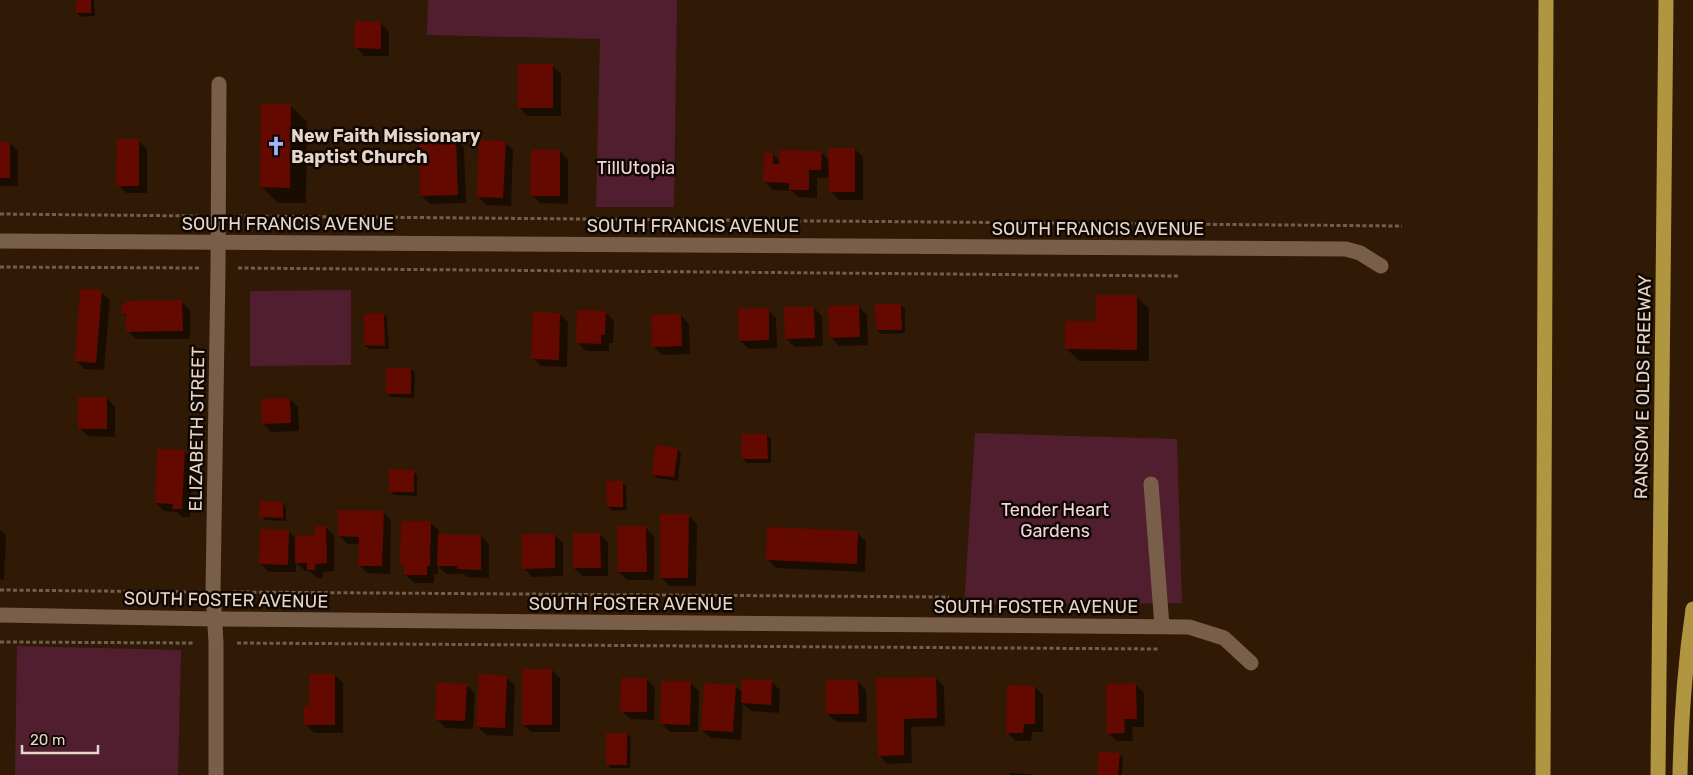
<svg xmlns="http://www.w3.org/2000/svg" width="1693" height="775" font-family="Rubik,sans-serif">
	<rect width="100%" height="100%" fill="#301a05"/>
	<g fill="#511e2f">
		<path d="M428,0H677L674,207H596L600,39L427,35Z"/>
		<path d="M351,290V365L250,366V291Z"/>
		<path d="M975,433L1177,439L1182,603L964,605Z"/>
		<path d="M17,646L181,650L178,775H15Z"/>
	</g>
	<g fill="#0007">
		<path d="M77,0H94L95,16L81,17L77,13Z"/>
		<path d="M381,23L389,32V56H364L356,47Z"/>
		<path d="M553,66L561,74V116H527L519,107Z"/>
		<path d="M291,106L307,122L306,203H278L262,187Z"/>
		<path d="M138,140L147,149V193H126L118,185Z"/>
		<path d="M456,140L464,148L466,203L430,204L422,196Z"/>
		<path d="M505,142L513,150L511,206L486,205L478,196Z"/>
		<path d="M0,143H10L18,151V186H0Z"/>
		<path d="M855,149L863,157V200H839L830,191V178H817V198L798,197L792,191L773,190L765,182L773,154L780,162L821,152L830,161Z"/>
		<path d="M560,151L568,160V204L540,203L532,195Z"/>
		<path d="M101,292L110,300L104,370L84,369L76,360Z"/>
		<path d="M1137,297L1149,309V361H1079L1066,348L1097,322Z"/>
		<path d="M182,302L190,310V339H136L128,331V318L124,314Z"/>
		<path d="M901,305L905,309V333L881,334L877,330Z"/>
		<path d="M858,306L867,315L868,345L839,346L831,337Z"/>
		<path d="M814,308L822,316L823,346L795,347L786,339Z"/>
		<path d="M768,310L776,318L777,348L749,349L740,341Z"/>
		<path d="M606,313L614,321L613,343H609V351H586L577,342Z"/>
		<path d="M384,314L387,318L389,349H369L365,345Z"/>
		<path d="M560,314L568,322L567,367L541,366L533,358Z"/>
		<path d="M681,315L689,324L690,354L662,355L653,346Z"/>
		<path d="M411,369L415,373L414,398L391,397L387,393Z"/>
		<path d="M107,398L115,407V437L88,436L79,428Z"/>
		<path d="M290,399L298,407L299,431L271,432L263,423Z"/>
		<path d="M767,435L771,439V463H747L743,459Z"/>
		<path d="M677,449L681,453L678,481L657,478L653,475Z"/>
		<path d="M184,451L193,459L190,517H182L177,512L164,511L156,503Z"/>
		<path d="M413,471L417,475V496L394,495L390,491Z"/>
		<path d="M622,482L626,486L627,510L612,511L608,507Z"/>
		<path d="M283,503L286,507V521L265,520L261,516Z"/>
		<path d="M383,512L391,520L390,574L367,573L359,565L360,544H348L339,536Z"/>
		<path d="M688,515L697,524L696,586H669L661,577Z"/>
		<path d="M431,523L439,531V535L481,536L489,544V578L467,577L464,574H446L438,566V574H434V583H414L405,574V568L401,564Z"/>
		<path d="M325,527L334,535V571L323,572V578H317L309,571H305L296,562V572H269L260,563L289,531L294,537H316Z"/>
		<path d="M645,527L654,536V580H627L619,572Z"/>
		<path d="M0,530L6,535L4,580L0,579Z"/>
		<path d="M857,533L866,541L865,572L776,568L767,559Z"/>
		<path d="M599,534L608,542V576H583L574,568Z"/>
		<path d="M554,535L563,543V576L532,577L524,568Z"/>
		<path d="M552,670L560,678V732H531L523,724Z"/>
		<path d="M335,675L343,683V733H314L305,724Z"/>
		<path d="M506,677L515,685L513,736L486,735L478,727Z"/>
		<path d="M936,678L944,686L945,726L911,727L912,763L887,764L879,755L877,679Z"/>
		<path d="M647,679L655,688L654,720L630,719L622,711Z"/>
		<path d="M771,681L780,690L779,713L751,711L743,704L741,740L711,738L702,730L735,686L743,693Z"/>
		<path d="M690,682L699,691L698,732H670L662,724Z"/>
		<path d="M858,682L866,690L867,722H836L828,714Z"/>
		<path d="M1135,684L1144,693V727H1132L1133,741H1117L1108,733Z"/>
		<path d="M466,685L475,693L473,729L445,728L437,719Z"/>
		<path d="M1035,687L1043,695V732H1032L1031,741H1016L1007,732Z"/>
		<path d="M627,734L631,738L630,768H611L607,764Z"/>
		<path d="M1119,754L1123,758L1122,775H1098Z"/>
		<path d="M1010,773L1032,774L1033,775H1010Z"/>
	</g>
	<g fill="#630900">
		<rect x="76" y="0" width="15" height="13"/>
		<path d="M355,21L381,22V49L354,48Z"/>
		<rect x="518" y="64" width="35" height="44"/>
		<path d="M261,104H291L290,188L260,187Z"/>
		<path d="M117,139H139V186H116Z"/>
		<path d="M419,139H456L458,195L420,196Z"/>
		<path d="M479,140L506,141L503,198L477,197Z"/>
		<rect x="0" y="142" width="10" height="36"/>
		<path d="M828,148H855V192H829Z"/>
		<path d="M531,150H560V196H530Z"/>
		<path d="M779,150L822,151L821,170H809V190H789V183L763,182L764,153H773V164H779Z"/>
		<path d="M80,289L102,290L96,363L75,361Z"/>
		<path d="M1096,295H1137V350L1065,349V321H1096Z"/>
		<path d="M182,300L183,331L126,332V314H122V304H126V301Z"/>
		<path d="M875,304H901L902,330H876Z"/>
		<path d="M859,305L860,337L829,338L828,306Z"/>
		<path d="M784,307H814L815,338L785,339Z"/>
		<path d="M769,308V340L739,341L738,309Z"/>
		<path d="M577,310L606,311L605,335H601V344L576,343Z"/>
		<path d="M533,312L560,313L559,360L531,359Z"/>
		<path d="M384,313L385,346L364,345V314Z"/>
		<path d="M681,314L682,346L652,347L651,315Z"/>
		<rect x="386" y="368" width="25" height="26"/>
		<rect x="78" y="397" width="29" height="32"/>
		<path d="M290,398L291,423L262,424L261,399Z"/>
		<path d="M741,434H767L768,459H742Z"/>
		<path d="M655,445L678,448L674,477L652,475Z"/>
		<path d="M157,449L185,450L182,509H172L173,504L155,503Z"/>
		<path d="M389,469L414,470V492H389Z"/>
		<path d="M606,481H623V507H607Z"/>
		<path d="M260,501L283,502V518L259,517Z"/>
		<path d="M338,510L384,511L382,566H358L359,537L338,536Z"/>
		<path d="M660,514H689L688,578H660Z"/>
		<path d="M401,521H431L430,566H427V575H404V565H400Z"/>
		<path d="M315,526H326L327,563L315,564V570H307V563H295V536L315,535Z"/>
		<path d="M617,526H646L647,572H618Z"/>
		<path d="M767,527L858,531L857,564L766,560Z"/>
		<path d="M260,529L289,530L288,565L259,564Z"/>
		<path d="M573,533H600L601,568H573Z"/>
		<path d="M438,534L481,535V570L457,569V566H437Z"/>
		<path d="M522,534H555V568L522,569Z"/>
		<rect x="522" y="669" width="30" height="56"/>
		<path d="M309,674H335V725H304V706H309Z"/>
		<path d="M479,674L507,676L505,728L476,727Z"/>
		<path d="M936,677L937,718L904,719V755L878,756L876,678Z"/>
		<path d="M621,678H647V712H620Z"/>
		<path d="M742,679L772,680L771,705L741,703Z"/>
		<path d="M826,680H858L859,714H826Z"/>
		<path d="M661,681H691L690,725L660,724Z"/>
		<path d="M437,682L467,684L465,721L435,720Z"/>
		<path d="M704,683L736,685L733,732L701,730Z"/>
		<path d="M1136,683L1137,719H1124L1125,733L1107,734L1106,684Z"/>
		<path d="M1007,685L1035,686V724H1024L1023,733H1006Z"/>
		<rect x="606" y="733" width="21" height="32"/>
		<path d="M1099,752L1120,753L1118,775H1097Z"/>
	</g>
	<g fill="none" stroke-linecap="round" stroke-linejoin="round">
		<g stroke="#715e4c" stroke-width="3" stroke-dasharray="4 2.5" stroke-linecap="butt">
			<path d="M0,214L199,216"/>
			<path d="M238,216L1402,226"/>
			<path d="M0,267L199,268"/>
			<path d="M238,268L1179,276"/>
			<path d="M0,590L194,592"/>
			<path d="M233,592L949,597"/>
			<path d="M0,642L195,643"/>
			<path d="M237,643L1158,649"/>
		</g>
		<g stroke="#795f49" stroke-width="15">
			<path d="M0,241L1346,249L1360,253L1381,266"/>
			<path d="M1151,484L1162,626"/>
			<path d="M0,615L215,619L1189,627L1224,638L1251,663"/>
			<path d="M216,775V643L213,592L218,268L219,84"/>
		</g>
		<g stroke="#b19642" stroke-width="15">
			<path d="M1543,775L1546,0"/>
			<path d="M1658,775L1666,0"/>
			<path d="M1680,775C1681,719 1685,664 1693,609"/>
		</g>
	</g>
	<defs>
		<symbol id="church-bare" viewBox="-9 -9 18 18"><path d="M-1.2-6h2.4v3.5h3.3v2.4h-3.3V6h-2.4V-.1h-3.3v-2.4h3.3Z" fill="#a0b3fd" stroke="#110702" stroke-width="2.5" paint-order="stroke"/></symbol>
	</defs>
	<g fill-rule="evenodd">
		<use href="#church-bare" x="262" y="132" width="28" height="28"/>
	</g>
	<g text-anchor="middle" stroke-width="5" stroke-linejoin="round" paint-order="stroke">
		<g font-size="18" font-weight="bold" fill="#e5d6ca" stroke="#110702" text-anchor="start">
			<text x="291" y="142">New Faith Missionary<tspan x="291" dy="21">Baptist Church</tspan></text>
		</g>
		<g font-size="18" fill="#f1d6dd" stroke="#110702">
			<text x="636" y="174">TillUtopia</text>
			<text x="1055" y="516">Tender Heart<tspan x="1055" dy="21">Gardens</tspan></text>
		</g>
		<g font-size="18" fill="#e5d6ca" stroke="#110702">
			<text x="288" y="230">SOUTH FRANCIS AVENUE</text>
			<text x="693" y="232">SOUTH FRANCIS AVENUE</text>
			<text x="1098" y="235">SOUTH FRANCIS AVENUE</text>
			<text transform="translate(1643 387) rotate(-89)" y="6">RANSOM E OLDS FREEWAY</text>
			<text transform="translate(197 429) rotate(-89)" y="6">ELIZABETH STREET</text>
			<text transform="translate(226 600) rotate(1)" y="6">SOUTH FOSTER AVENUE</text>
			<text x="631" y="610">SOUTH FOSTER AVENUE</text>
			<text x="1036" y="613">SOUTH FOSTER AVENUE</text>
		</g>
	</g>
	<path d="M22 745v8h76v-8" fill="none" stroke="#e5d6ca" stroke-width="2.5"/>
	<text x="30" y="745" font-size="15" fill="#e5d6ca" stroke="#110702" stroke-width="4" paint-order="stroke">20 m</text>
</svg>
